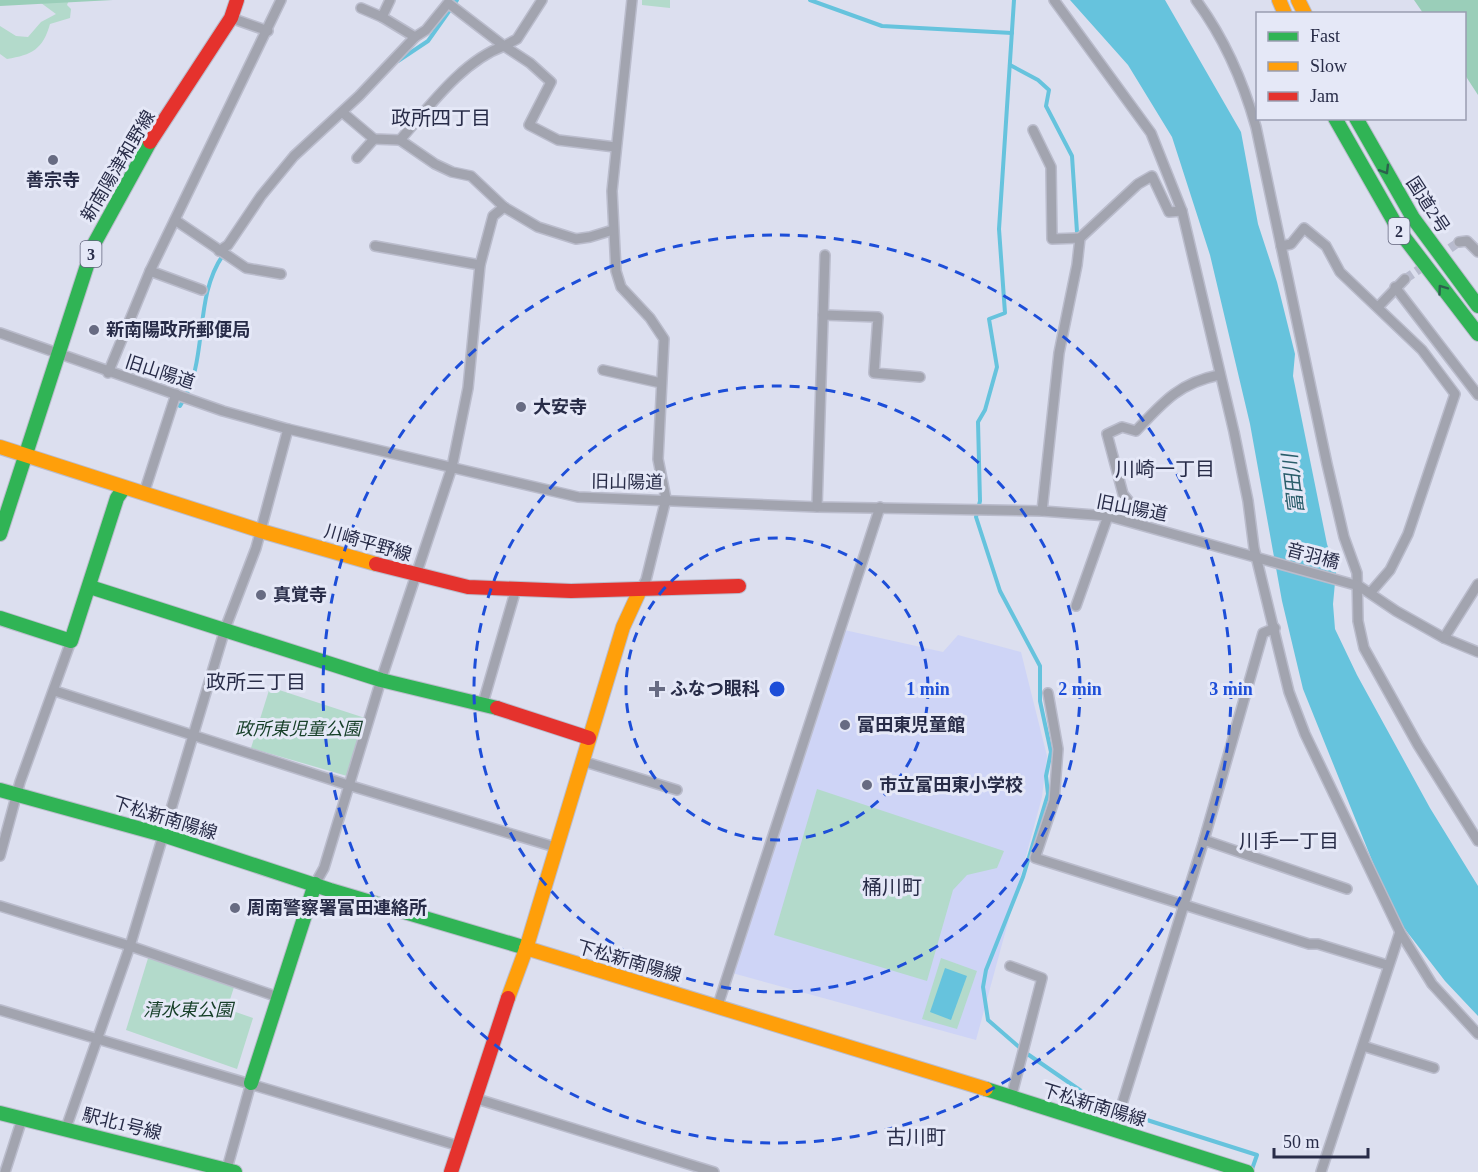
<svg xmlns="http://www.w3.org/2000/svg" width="1478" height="1172" font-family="'Times New Roman','Noto Sans JP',serif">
	<rect width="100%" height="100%" fill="#dcdfef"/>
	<path fill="#ced4f6" d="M840,629L943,652L958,635L1021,652L1047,756L1042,797L976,1040L725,971Z"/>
	<g fill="#b3dacb">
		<path d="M37,0H69L67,5L71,9L70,18L50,24C43,49 32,55 7,59L0,54V26L16,36L28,37L41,22L56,14Z"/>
		<path d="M642,0H670V8L642,5Z"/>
		<path d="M270,687L365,718L347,776L251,748Z"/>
		<path d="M817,789L1004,851L997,868L967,875L953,890L927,981L774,935Z"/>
		<path d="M149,955L235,984L227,1009L253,1018L237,1069L126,1030Z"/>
		<path d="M941,958L977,971L957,1029L922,1019Z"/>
	</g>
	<g fill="#9aceb9">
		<path d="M0,0H113L0,6Z"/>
		<path d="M1414,0H1478V95L1465,75L1464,14L1423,13Z"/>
	</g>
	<g fill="#66c3dd">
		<path d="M1070,0H1165L1241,132L1258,224L1277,282L1295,354L1293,376L1327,544L1336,572L1333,604L1335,629L1357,675L1430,808L1478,886V1016L1445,981L1394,915L1303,689L1282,601L1250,424L1210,255L1172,137L1128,65Z"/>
		<path d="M945,968L967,976L951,1020L930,1012Z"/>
	</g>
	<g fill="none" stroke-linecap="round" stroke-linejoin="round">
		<g stroke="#66c3dd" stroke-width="4">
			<path d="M810,0L882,26L1012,33"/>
			<path d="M1014,0L999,229L1005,313L989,319L997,367L985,410L978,422L980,501L976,517L1000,591L1040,666V701L1051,752L1046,776L1048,794L1023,877L986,970L983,987L988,1020L1026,1053L1103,1106L1257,1155L1251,1172"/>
			<path d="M398,61L428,41L457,0"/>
			<path d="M1010,65L1038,80L1049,90L1046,106L1072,156L1077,232"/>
			<path d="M180,406C210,361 192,300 223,255"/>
		</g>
		<g stroke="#b8bbce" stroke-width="9" stroke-dasharray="9 4.5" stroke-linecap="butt">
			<path d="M1439,256L1459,242"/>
			<path d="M1405,279L1427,264"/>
		</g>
		<defs>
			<g id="street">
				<path d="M390,0L382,17L415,37L426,30L448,3L504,46L517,39L542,0"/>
				<path d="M632,0L612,191L616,271L621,287L650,318L664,339L658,459L666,499L646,580L640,590"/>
				<path d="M1054,0L1151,133L1182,211L1234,432L1248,501L1254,548L1289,692L1305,734L1400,932L1432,984L1478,1034"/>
				<path d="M1196,0C1225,39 1243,81 1256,127L1327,464L1344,537L1357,573L1358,621L1364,648L1418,745L1478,841"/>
				<path d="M361,8L382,17"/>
				<path d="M231,18L268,31"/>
				<path d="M342,112L374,139L400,140"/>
				<path d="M1033,130L1051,167L1052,239L1080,238"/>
				<path d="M357,158L374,139"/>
				<path d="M175,220L246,268L281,274"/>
				<path d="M613,230L590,237L576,239L538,227L504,207L471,176L452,172L435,164L400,140C429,107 462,61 504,46L530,63L551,82L529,125L558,140L615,147"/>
				<path d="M1459,242L1467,241L1478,252"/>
				<path d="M375,246L480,265"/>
				<path d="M1281,246L1291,244L1304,228L1326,246L1340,272L1422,350L1455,394L1408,534L1390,570L1371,592"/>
				<path d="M219,251L228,245L261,196L294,156L359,96L415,37"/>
				<path d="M150,271L202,290"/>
				<path d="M1395,287L1478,395"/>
				<path d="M1378,307L1405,279"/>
				<path d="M823,315L878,317L874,373L920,377"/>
				<path d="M0,333L223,411L288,429L578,497L817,507L1042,511L1108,516L1359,586L1396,611L1444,638L1478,652"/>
				<path d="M603,370L661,383"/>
				<path d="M108,373L150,271L281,0"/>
				<path d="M144,493L176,394"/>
				<path d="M817,507L825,255"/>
				<path d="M1042,511L1059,353L1077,265L1080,238L1138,184L1152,176L1169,212L1182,211"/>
				<path d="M1138,523L1139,514L1123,494L1107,434L1122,427L1136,431C1163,402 1179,383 1219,375"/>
				<path d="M1076,606L1108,516"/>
				<path d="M1444,638L1478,584"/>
				<path d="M55,691L348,785L555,847"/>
				<path d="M1048,693L1058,749L1054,801L1035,858L1309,944H1318L1387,965"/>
				<path d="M483,703L516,589"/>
				<path d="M582,761L677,790"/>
				<path d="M1204,840L1347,889"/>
				<path d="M0,856L20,782L71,641"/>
				<path d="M315,884L324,868L381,680L452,467L468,388L480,265L493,216L504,207"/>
				<path d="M0,906L130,946L278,997"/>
				<path d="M1010,966L1042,978L1011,1098"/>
				<path d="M718,1005L880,507"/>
				<path d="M0,1010L459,1146"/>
				<path d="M1363,1046L1434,1068"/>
				<path d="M474,1098L714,1172"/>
				<path d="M66,1128L130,946L225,629L256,548L288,429"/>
				<path d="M1114,1130L1204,840L1263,633L1275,628"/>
				<path d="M5,1172L22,1119"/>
				<path d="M226,1172L251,1083"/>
				<path d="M1321,1172L1400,932"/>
			</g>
			<g id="fast">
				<path d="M1335,118L1400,232L1478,334"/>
				<path d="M1356,118L1413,218L1478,306"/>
				<path d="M0,534L94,244L150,142"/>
				<path d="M90,587L381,680L497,708"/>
				<path d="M0,618L71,641L117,498L124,488"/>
				<path d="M0,790L163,835L330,890L526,948"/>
				<path d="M251,1083L315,884"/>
				<path d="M986,1089L1247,1172"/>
				<path d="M0,1113L235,1172"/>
			</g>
			<g id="slow">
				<path d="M1279,0L1285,14"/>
				<path d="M1298,0L1305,14"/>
				<path d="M0,447L261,531L376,564"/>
				<path d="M526,948L986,1089"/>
				<path d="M508,998L526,949L623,627L640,590"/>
			</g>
			<g id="jam">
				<path d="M150,142L231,18L237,0"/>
				<path d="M376,564L468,587L571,591L739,586"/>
				<path d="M497,708L589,738"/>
				<path d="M451,1172L508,998"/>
			</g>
		</defs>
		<use href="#street" stroke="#babccc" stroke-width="12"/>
		<use href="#fast" stroke="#babccc" stroke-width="16"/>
		<use href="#slow" stroke="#babccc" stroke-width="16"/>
		<use href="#jam" stroke="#babccc" stroke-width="16"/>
		<use href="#street" stroke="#a2a4af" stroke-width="9"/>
		<use href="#fast" stroke="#30b455" stroke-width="14"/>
		<use href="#slow" stroke="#ff9f0a" stroke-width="14"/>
		<use href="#jam" stroke="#e5322d" stroke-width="14"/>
	</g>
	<defs><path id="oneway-chevron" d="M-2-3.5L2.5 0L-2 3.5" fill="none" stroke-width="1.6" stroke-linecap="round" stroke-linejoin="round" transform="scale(1.5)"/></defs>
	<g stroke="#2b624d">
		<use href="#oneway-chevron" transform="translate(1385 170) rotate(59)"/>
		<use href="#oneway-chevron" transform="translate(1442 289) rotate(-126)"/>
	</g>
	<g fill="none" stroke="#1d4ed8" stroke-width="3" stroke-dasharray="10 8">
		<circle cx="777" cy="689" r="151"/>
		<circle cx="777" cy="689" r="303"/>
		<circle cx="777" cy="689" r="454"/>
	</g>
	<g fill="#676b82" stroke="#e5e8f7" stroke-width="2">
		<circle cx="53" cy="160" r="6"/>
		<circle cx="94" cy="330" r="6"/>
		<circle cx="521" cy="407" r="6"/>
		<circle cx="261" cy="595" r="6"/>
		<path d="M654 680h6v6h6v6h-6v6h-6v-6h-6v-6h6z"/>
		<circle cx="845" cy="725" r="6"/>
		<circle cx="867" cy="785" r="6"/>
		<circle cx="235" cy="908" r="6"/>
	</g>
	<g text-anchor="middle" stroke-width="6" stroke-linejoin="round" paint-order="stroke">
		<g fill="#e5e8f7" stroke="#61647c" stroke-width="1.5">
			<rect x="1388.5" y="218" width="21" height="26" rx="4.5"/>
			<rect x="80.5" y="241" width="21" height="26" rx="4.5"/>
		</g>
		<g font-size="16" font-weight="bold" fill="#282c48">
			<text x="1399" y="237">2</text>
			<text x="91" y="260">3</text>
		</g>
		<g font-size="18" fill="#282c48" stroke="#e5e8f7">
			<text transform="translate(118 166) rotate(-59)" y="6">新南陽津和野線</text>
			<text transform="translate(1428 205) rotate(57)" y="6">国道2号</text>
			<text transform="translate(160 372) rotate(18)" y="6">旧山陽道</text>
			<text transform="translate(627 482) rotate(1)" y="6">旧山陽道</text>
			<text transform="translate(1132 508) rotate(11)" y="6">旧山陽道</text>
			<text transform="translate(368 543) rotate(16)" y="6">川崎平野線</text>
			<text transform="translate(1313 556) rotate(15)" y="6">音羽橋</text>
			<text transform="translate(165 818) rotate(17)" y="6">下松新南陽線</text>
			<text transform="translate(629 961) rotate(16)" y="6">下松新南陽線</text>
			<text transform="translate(1094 1105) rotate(17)" y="6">下松新南陽線</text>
			<text transform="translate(122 1124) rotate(14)" y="6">駅北1号線</text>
		</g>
		<g font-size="18" font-weight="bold" fill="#282c48" stroke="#e5e8f7" text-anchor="start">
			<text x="53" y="186" text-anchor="middle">善宗寺</text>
			<text x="106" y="336">新南陽政所郵便局</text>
			<text x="533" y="413">大安寺</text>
			<text x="273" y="601">真覚寺</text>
			<text x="670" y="695">ふなつ眼科</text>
			<text x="857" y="731">富田東児童館</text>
			<text x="879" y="791">市立富田東小学校</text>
			<text x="247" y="914">周南警察署富田連絡所</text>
		</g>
		<g font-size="18" font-style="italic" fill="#18402a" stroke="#e5e8f7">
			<text x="298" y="735">政所東児童公園</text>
			<text x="188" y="1016">清水東公園</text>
		</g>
		<g font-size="20" fill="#282c48" stroke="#e5e8f7">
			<text x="441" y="125">政所四丁目</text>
			<text x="1165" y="476">川崎一丁目</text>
			<text x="256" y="689">政所三丁目</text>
			<text x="1289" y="848">川手一丁目</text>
			<text x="892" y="894">桶川町</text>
			<text x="916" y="1144">古川町</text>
		</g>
		<g font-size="20" font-style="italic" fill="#2a5d6a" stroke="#e5e8f7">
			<text transform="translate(1293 484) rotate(-97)" y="7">富田川</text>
		</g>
	</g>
	<circle cx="777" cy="689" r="9" fill="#1d4ed8" stroke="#e5e8f7" stroke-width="3"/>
	<g font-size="18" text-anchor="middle" font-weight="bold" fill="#1d4ed8" stroke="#e5e8f7" stroke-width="6" stroke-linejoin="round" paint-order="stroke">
		<text x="928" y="695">1 min</text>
		<text x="1080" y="695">2 min</text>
		<text x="1231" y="695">3 min</text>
	</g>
	<rect x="1256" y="12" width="210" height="108" fill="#e5e8f7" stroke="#999db1" stroke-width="1.5"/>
	<rect x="1268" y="32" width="30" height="9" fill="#30b455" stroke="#999db1" stroke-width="1.5"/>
	<text x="1310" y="42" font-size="18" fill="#282c48">Fast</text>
	<rect x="1268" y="62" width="30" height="9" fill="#ff9f0a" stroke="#999db1" stroke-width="1.5"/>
	<text x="1310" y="72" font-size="18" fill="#282c48">Slow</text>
	<rect x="1268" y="92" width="30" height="9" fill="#e5322d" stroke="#999db1" stroke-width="1.5"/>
	<text x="1310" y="102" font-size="18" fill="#282c48">Jam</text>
	<path d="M1274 1148v9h94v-9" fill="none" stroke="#282c48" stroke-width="3"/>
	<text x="1283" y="1148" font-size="18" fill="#282c48" stroke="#e5e8f7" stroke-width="4.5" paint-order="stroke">50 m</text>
</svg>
